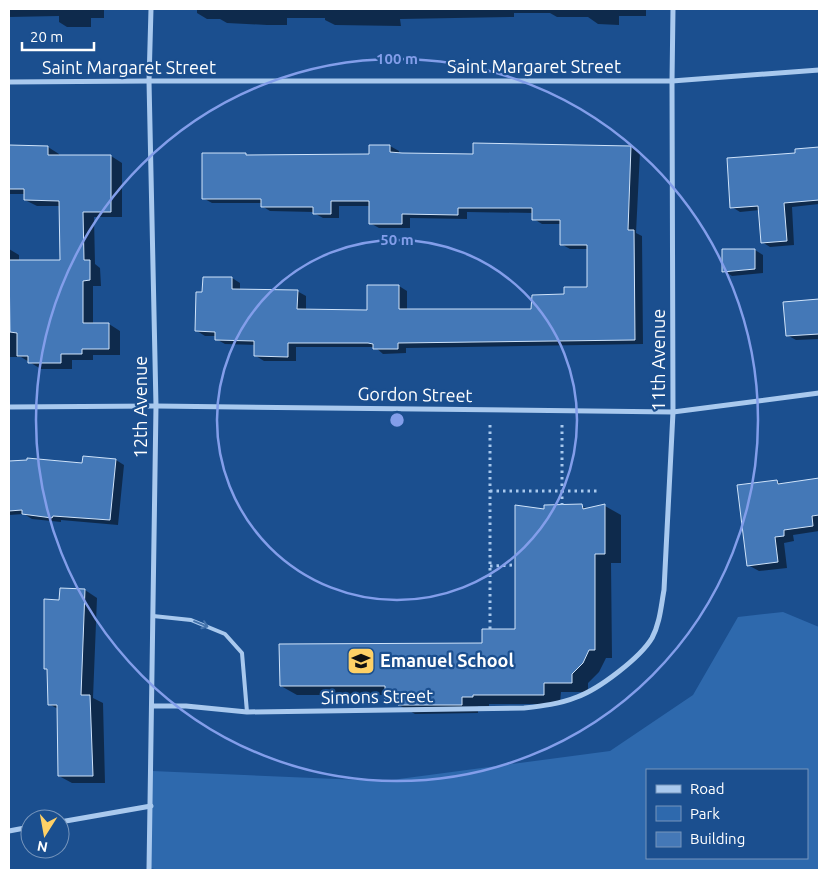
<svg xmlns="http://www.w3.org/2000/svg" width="828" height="879" font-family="Ubuntu,sans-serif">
	<rect width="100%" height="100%" fill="#1b4f8f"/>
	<path fill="#2e69ad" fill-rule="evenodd" d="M783,612L819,627V870H160L149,868L152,771L384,781L610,751L693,695L738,617ZM647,770H807V858H647Z"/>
	<g fill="#0007">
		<path d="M9,9H104V18H91V27H67L59,22V16L9,17Z"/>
		<path d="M197,9H646V16H619V25L598,24L588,17H557L550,13H514V17L400,19L401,26L335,25L325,20V18H287V25H267L227,23L220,19H207L197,13Z"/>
		<path d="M753,9H819V10H792Z"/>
		<path d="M474,144L631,147L640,152L636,233L642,236L643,344L406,348V353L383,354L375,347H296V361H264L256,356V345L225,344L216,339V336H205L197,331L204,294L232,278L240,283V290L297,291L306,296V311H369L399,286L407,291V310H533L566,295L588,288V249H570L561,244V224H542L534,219V213L467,212V219L410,218V228H379L370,223V206H339V218H323L314,213V212L270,211L262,206V203H212L203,198L245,154L248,156L370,155V146H390L399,151V154L474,156Z"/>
		<path d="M9,147H48L59,154V156H111L122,163V217H94L95,264L100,268L101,286H93V324H109L120,331V355H93V360H72V369H41L21,357H9V249L19,255V261H62L60,206H37L25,200V194H9Z"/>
		<path d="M819,148V204L792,207L794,245L770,247L762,242L760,210L740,212L732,207L797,154L796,150Z"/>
		<path d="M755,250L763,255V273L732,276L724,271Z"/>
		<path d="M819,301V339L796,340L787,335L785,303Z"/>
		<path d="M116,460L124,465L118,525L61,520V522L32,519L24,514L9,515V462L28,461L84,464Z"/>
		<path d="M819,479V531L793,535L794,541L784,543L787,568L759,571L748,565L777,481L782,484Z"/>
		<path d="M582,506L588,509L605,506L621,515V563H611L612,658H606L599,672L588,683V692H561L560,704H489V706H478V713L415,714L386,698V695H297L281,686L483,644L516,630L546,510Z"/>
		<path d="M85,590L97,598L93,698L103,703L105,783H72L59,776L58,709L49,704L48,670L45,668L60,602Z"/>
	</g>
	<g fill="#4478b7" stroke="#cfe3fa">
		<path d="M473,143L631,146L628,230H634L635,340L398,343V349H373V344L368,343H288V357L254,356V341L215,340V332L195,331L196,292H202L203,277H232V289L298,290L297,309L367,310V285H399V309H531L532,295L564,294V287H587V245H560V220H532V208H458V215L402,214V224H369V201H331V214H313V207H261V199H202V153H246V155L369,154V145H390V152L402,153L473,154Z"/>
		<path d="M9,145L48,146V155H111V212H83L84,260H90V280L83,281V323H109V349H82V354H61V363H28V356H17V333L10,332L9,260H60L59,201L24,200V189H9Z"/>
		<path d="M819,147V200L784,203L787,241L761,243L758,206L730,208L727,158L795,153V149Z"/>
		<path d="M722,249H755V269L722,272Z"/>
		<path d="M819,299V334L786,336L783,302Z"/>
		<path d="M83,456L116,459L110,520L53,516L52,518L22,514V510L9,511V461L27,460V458L82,463Z"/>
		<path d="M819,478V515L812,516L813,526L784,530V536L775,537L778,562L747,566L737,485L777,480L778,484Z"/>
		<path d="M582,504L583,509L605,504V554H595V650H589L583,663L572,674V683H544V695H473V697H462V705H398V698L385,699V686H280L279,644L482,643V629H515V505L544,509V505Z"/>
		<path d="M60,588L85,589L81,695H90L93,776H58L57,705H48L47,669H44V599L59,600Z"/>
	</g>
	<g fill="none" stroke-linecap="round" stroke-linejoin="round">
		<g stroke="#a9c9ee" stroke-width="3" stroke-dasharray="2.5 4" stroke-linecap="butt">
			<path d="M562,425V505"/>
			<path d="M490,491H600"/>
			<path d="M490,566L515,565"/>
			<path d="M490,629V424"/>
		</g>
		<path stroke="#a9c9ee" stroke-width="4" d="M153,616L191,620L225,634L242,653L247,712"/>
		<g stroke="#a9c9ee" stroke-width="5">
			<path d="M9,82L149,81H672L819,70"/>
			<path d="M9,407L156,406L673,412L819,393"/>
			<path d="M152,706H186L247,712L524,708C542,706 560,704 577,697C599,689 640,658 652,638C660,623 661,606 664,590L673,412L672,81L673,9"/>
			<path d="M60,822L151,806"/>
			<path d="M9,831L30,827"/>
			<path d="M149,870L156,406L149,81L151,9"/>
		</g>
	</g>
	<defs><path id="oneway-shaft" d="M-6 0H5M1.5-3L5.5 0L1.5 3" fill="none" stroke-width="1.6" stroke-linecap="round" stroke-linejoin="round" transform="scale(1.25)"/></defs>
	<use stroke="#4674ac" href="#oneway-shaft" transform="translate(201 624) rotate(22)"/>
	<g fill="none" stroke="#839eea" stroke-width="2.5">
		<circle cx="397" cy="420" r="180"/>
		<circle cx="397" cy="420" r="361"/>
	</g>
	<defs>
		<symbol id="school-square" viewBox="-11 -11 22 22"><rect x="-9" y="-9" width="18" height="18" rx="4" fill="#ffd166" stroke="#1b4f8f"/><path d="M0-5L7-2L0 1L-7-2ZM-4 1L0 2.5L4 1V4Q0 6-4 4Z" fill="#111"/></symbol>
	</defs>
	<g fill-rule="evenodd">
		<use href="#school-square" x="345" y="645" width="32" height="32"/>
	</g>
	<g text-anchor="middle" stroke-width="4.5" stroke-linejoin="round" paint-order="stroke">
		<g font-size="18" fill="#fff" stroke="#1b4f8f">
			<text x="534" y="73">Saint Margaret Street</text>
			<text x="129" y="74">Saint Margaret Street</text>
			<text transform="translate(659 360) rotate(-90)" y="6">11th Avenue</text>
			<text transform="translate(415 395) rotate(1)" y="6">Gordon Street</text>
			<text transform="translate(141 407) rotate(-90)" y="6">12th Avenue</text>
			<text transform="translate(377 697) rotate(-1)" y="6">Simons Street</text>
		</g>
		<g font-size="18" font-weight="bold" fill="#fff" stroke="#1b4f8f" text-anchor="start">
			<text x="380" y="667">Emanuel School</text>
		</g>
	</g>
	<circle cx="397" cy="420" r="8" fill="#839eea" stroke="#1b4f8f" stroke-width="2.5"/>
	<g font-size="15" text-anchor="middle" font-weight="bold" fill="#839eea" stroke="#1b4f8f" stroke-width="4.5" stroke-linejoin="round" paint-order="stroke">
		<text x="397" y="64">100 m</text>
		<text x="397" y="245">50 m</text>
	</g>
	<rect width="828" height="879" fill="none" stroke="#ffffff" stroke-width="20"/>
	<rect x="646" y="769" width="162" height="90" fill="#1b4f8f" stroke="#7695bc"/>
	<rect x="656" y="785" width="25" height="8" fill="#a9c9ee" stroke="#7695bc"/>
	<text x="690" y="794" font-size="15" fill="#ffffff">Road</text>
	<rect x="656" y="806" width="25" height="15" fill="#2e69ad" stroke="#7695bc"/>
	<text x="690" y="819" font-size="15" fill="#ffffff">Park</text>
	<rect x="656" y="832" width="25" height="15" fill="#4478b7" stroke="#7695bc"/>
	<text x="690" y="844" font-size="15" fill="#ffffff">Building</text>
	<g transform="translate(45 834) rotate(191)"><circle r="24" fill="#1b4f8f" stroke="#7695bc"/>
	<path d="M0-4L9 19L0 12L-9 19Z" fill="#ffd166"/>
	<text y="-8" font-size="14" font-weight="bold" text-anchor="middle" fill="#ffffff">N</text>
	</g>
	<path d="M22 42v8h72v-8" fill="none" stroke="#ffffff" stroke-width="2.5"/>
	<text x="30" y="42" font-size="15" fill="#ffffff" stroke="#1b4f8f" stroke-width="4" paint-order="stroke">20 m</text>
</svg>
